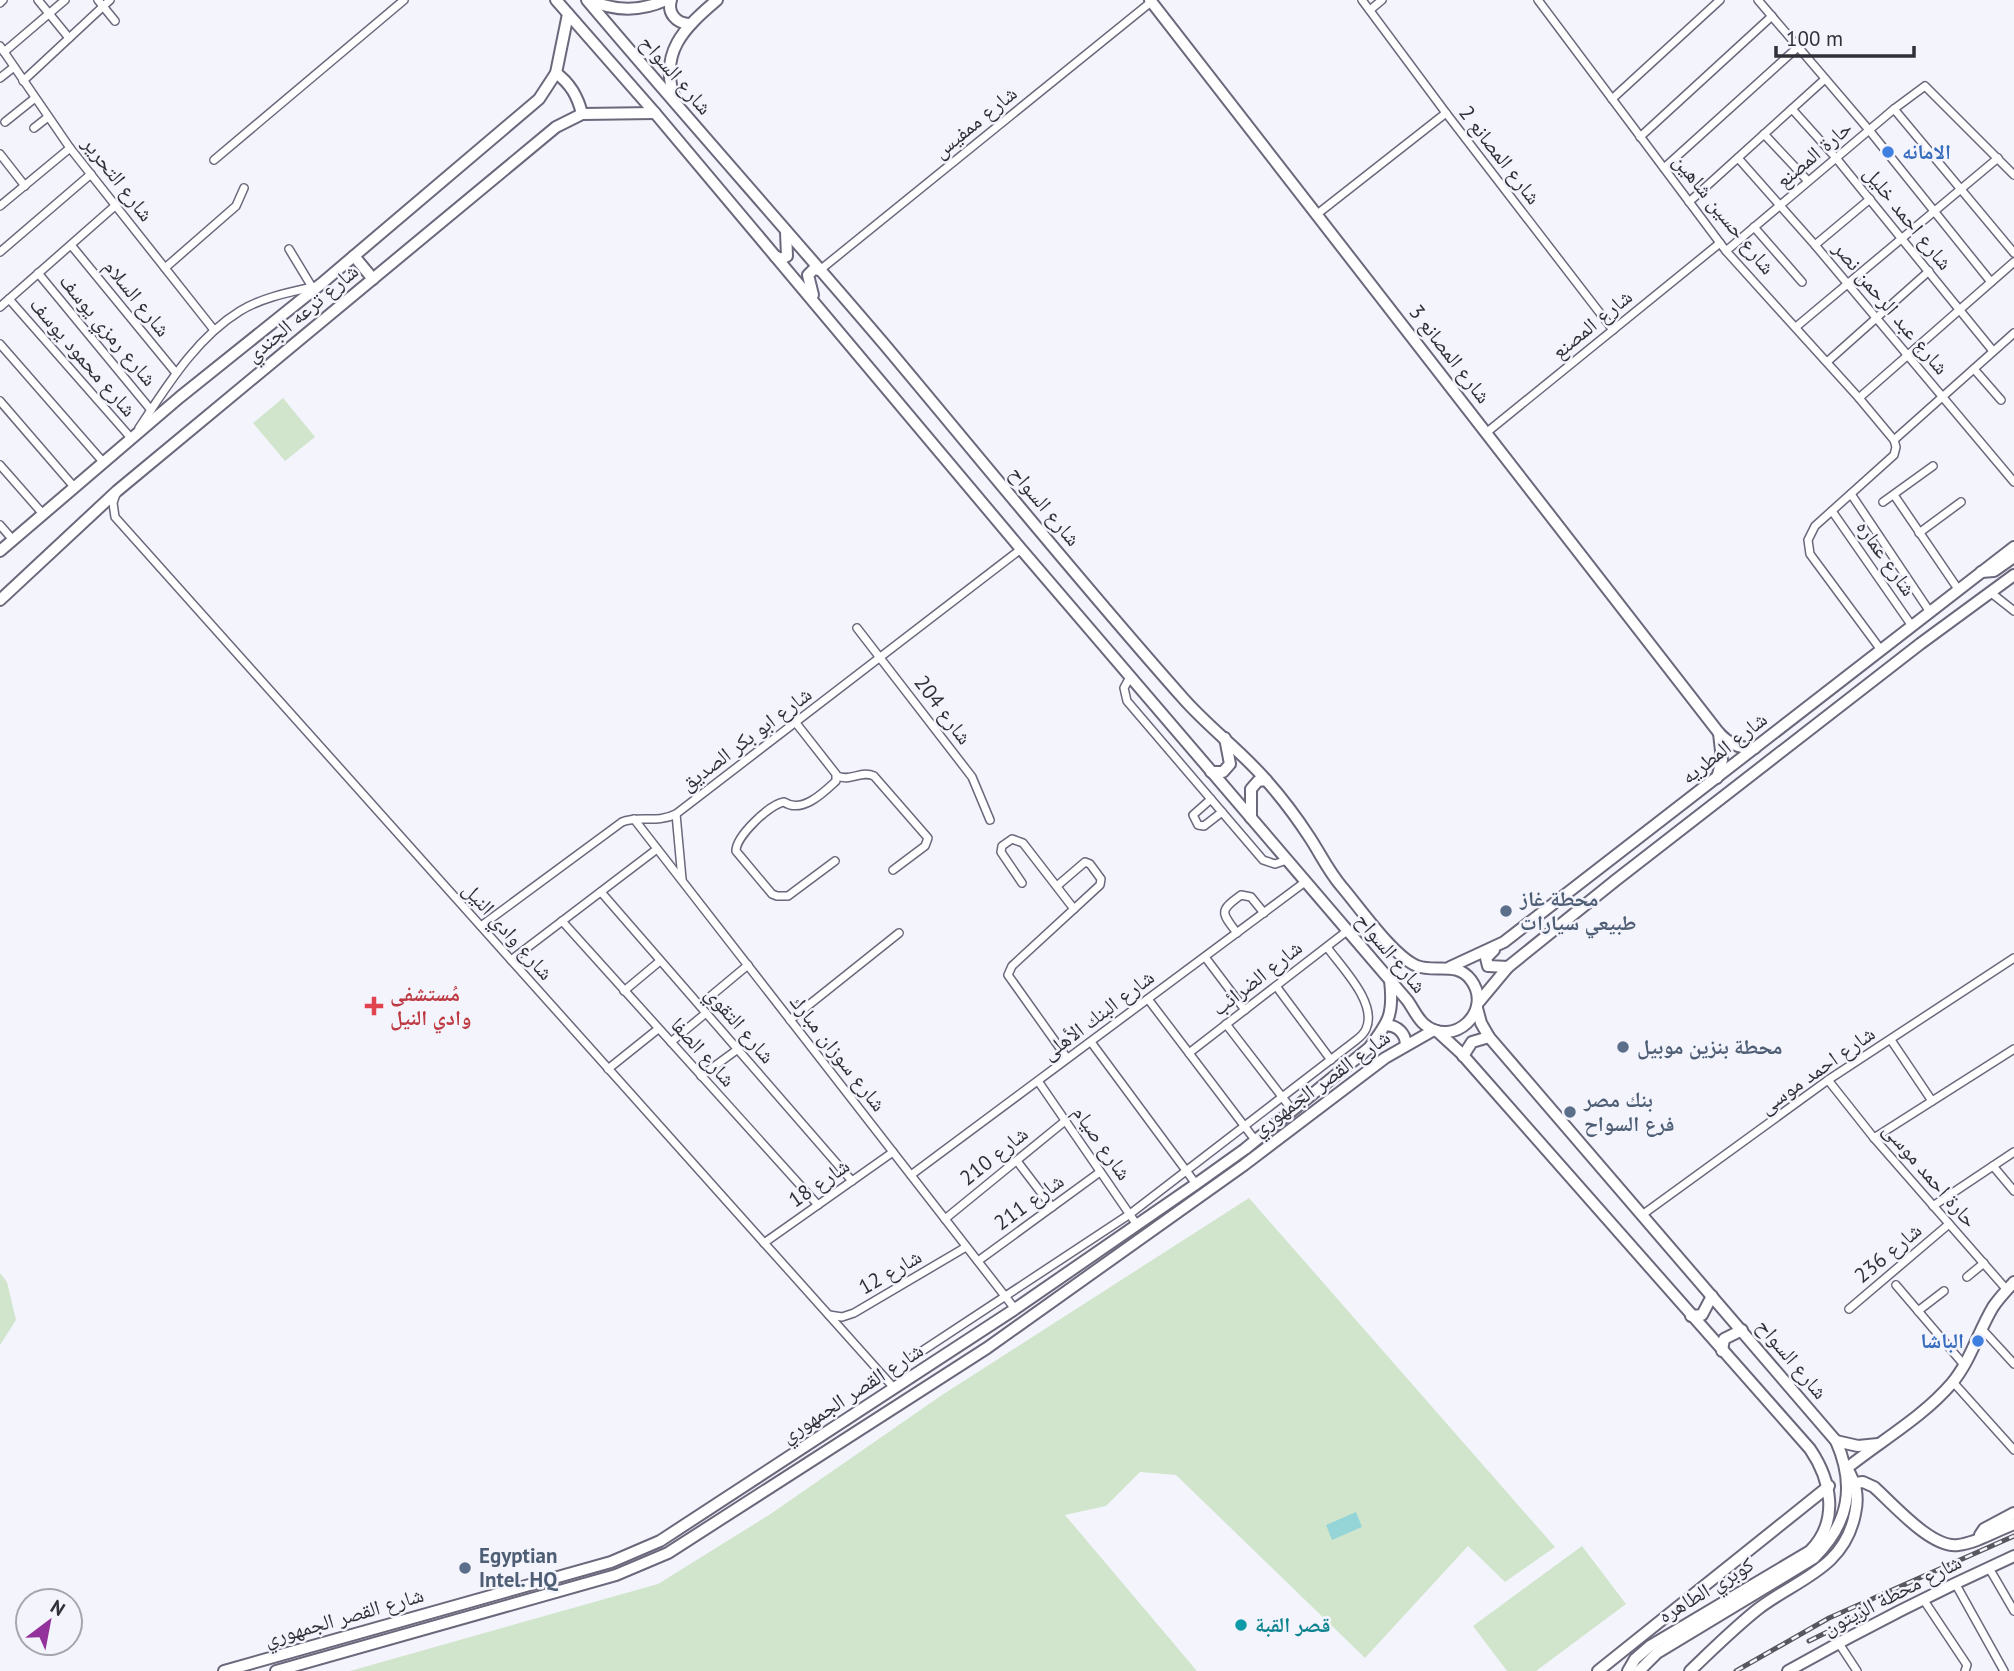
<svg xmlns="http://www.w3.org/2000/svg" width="2014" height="1671" font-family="'PT Sans','Noto Naskh Arabic',sans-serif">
	<rect width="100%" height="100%" fill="#f4f4fd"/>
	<g fill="#d1e5cc">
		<path d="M283,398L315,437L285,461L253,423Z"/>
		<path d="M1249,1198L1555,1547L1505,1582L1468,1546L1365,1658L1176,1475L1140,1472L1106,1506L1065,1515L1197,1671H350L658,1584L769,1515L942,1395Z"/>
		<path d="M0,1273L7,1282L16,1320L0,1345Z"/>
		<path d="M1582,1546L1626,1604L1536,1671H1507L1473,1626Z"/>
	</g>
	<path fill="#95d5d8" d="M1356,1512L1362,1527L1332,1540L1326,1525Z"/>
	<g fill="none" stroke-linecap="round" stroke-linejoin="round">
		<defs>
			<g id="street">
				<path d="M38,0L69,38"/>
				<path d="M98,0L115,21"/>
				<path d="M1362,0L1446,113L1613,330"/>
				<path d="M1538,0L1726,251L1859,398L1894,440L1896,447L1894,455L1815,526L1808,540L1810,554L1881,650"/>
				<path d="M1758,0L1869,130L1991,282"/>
				<path d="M0,3L3,0"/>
				<path d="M1370,10L1382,0"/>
				<path d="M0,46L70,148L214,330"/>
				<path d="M4,52L65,0"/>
				<path d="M0,78L14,67"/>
				<path d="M23,81L110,0"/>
				<path d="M1612,99L1720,0"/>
				<path d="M1792,109L1836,158L1993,351"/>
				<path d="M1894,109L2014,253"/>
				<path d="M5,122L35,98"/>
				<path d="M34,128L48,117"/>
				<path d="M1764,134L1808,181"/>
				<path d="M1640,137L1772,16"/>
				<path d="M0,154L25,186"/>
				<path d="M1738,158L1815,245L2014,482"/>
				<path d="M214,160L404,0"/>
				<path d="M1664,168L1798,47"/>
				<path d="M1689,202L1825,79"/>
				<path d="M0,206L70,148"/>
				<path d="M1316,215L1446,113"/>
				<path d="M1754,227L1802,282"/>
				<path d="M71,245L176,373"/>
				<path d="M1815,245L1870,199"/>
				<path d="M289,249L312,287"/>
				<path d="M1726,251L1894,109L1925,86L2014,175"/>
				<path d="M0,252L91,174"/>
				<path d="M165,268L236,206L244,188"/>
				<path d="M820,270L1151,2"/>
				<path d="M38,273L151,410"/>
				<path d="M9,299L131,438"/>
				<path d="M0,307L116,205"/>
				<path d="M1796,327L1998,158"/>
				<path d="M0,344L104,463"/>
				<path d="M1827,362L1929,271"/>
				<path d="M1974,369L2001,400"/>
				<path d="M1859,398L2014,262"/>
				<path d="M0,401L75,488"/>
				<path d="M139,428C167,386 196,338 240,311C263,297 291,292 317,286"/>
				<path d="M1486,433L1720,243"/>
				<path d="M1894,440L2014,333"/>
				<path d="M0,465L43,514"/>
				<path d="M116,494L113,503L115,517L894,1388"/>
				<path d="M1851,494L1930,612"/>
				<path d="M1894,495L1958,589"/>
				<path d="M1883,502L1933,466"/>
				<path d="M1832,511L1912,626"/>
				<path d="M0,525L13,540"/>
				<path d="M1919,533L1961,502"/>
				<path d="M1990,592L2014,611"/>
				<path d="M857,628L972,777L990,820"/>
				<path d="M1130,677L1124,688L1127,701L1263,860L1275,864L1287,860"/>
				<path d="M796,723L836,774V781C823,793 802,814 784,802C770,804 736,836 736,851L772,894L777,896H788L835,861"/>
				<path d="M837,776C851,782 861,770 874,776L928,838L925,846L893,870"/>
				<path d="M1211,799L1193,815L1198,825L1204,826L1222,812"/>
				<path d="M676,814L682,879"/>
				<path d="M634,819L1015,1309"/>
				<path d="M1022,883L1001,852L1002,846L1012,839L1023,843L1074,909"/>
				<path d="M1057,886L1085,862L1090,864L1101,879L1100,885L1012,966L1008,975L1067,1058"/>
				<path d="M601,892L852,1181"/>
				<path d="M562,921L818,1205"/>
				<path d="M481,926L622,822C640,815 656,824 676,814L1021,549"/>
				<path d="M1237,933C1221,912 1219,911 1241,895L1251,897L1264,913"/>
				<path d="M1205,957L1245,1010"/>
				<path d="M511,960L657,849"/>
				<path d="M1276,986L1331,1060"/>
				<path d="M624,991L660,961"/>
				<path d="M1148,999L1255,1140"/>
				<path d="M700,1005L748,965"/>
				<path d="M790,1020L899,933"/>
				<path d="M1226,1024L1293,1111"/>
				<path d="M1891,1040L1932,1101"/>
				<path d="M671,1042L706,1013"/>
				<path d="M1091,1042L1196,1184"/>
				<path d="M1189,1053L1347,931"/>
				<path d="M608,1069L658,1029"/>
				<path d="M701,1076L738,1049"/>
				<path d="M1828,1080L1874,1138L2007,1290"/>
				<path d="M1038,1081L1137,1225"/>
				<path d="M1874,1138L2014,1049"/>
				<path d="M1017,1161L1052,1207"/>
				<path d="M1993,1166L2014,1191"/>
				<path d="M911,1175L1305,882"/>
				<path d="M1933,1206L2014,1152"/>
				<path d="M1642,1215L1828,1080L2014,958"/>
				<path d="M945,1219L1065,1121"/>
				<path d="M764,1243L893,1152"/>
				<path d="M978,1261L1100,1172"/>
				<path d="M1967,1277L1984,1263"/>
				<path d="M1896,1285L1965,1366"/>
				<path d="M1849,1309L1949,1224"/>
				<path d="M1918,1311L1944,1291"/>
				<path d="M829,1315L842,1317L854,1313L966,1247"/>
				<path d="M1982,1329L2014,1364"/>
				<path d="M910,1359L1130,1214L1355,1041C1359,1038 1364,1034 1366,1029C1378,1003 1341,967 1327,947"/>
				<path d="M1953,1382L2014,1450"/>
				<path d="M1989,1568L2014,1611"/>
				<path d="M1955,1583L2004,1671"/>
				<path d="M1923,1599L1967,1665L1965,1671"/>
				<path d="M1838,1642L1857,1671"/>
			</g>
			<g id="secondary">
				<path d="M556,0L655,113L1021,549L1407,1000C1413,1008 1417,1018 1424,1024C1453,1049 1494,1011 1471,980C1457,961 1436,973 1417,966C1393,956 1360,908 1342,887C1329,872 1321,855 1310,838C1297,818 1282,798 1266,780C1240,750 1208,727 1182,697C1080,582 983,462 884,344C786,229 685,116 587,0"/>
				<path d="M589,0C614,11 640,12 666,0"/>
				<path d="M671,0C667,13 676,23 689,24"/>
				<path d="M1150,0L1719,733C1729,744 1740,749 1755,748"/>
				<path d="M556,73C571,84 578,97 582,114"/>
				<path d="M675,99C658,53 684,28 717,0"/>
				<path d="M354,256L373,279"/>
				<path d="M775,256L781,259L787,256L786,232"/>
				<path d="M813,295L808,275L814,269L820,270"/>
				<path d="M0,551L180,397L321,284L539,99L556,73L568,14"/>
				<path d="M1981,572L1994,571L2014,557"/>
				<path d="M0,600L117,491L556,127L582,114L655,113"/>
				<path d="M1211,772H1223L1230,764L1225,738"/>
				<path d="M1717,778L1722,760L1719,733"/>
				<path d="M1251,818V789L1258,781L1266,780"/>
				<path d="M1494,950L1486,958L1488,966L1508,967"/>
				<path d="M1450,967L1504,942L2014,547"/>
				<path d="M1478,1003L1508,967L1616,880L1920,644L2014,575"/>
				<path d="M1477,1008L1481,1023L1489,1037L1836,1441C1856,1486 1849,1523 1814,1558L1657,1653L1639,1671"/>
				<path d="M1386,1025C1398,1026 1405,1033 1406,1044"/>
				<path d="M1437,1031L1461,1053L1810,1449C1831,1480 1840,1521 1810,1551L1650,1646L1635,1659L1628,1671"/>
				<path d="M1463,1056L1472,1042L1489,1037"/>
				<path d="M1691,1316L1702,1315L1712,1296"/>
				<path d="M1722,1351L1724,1339L1742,1330"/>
				<path d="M1836,1441L1858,1446L1878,1444"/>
				<path d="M1855,1483L1863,1482L1874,1487C1893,1504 1932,1549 1958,1545C1976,1543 1996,1531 2014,1524"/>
				<path d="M1980,1535L1984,1529L2014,1513"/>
				<path d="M224,1671L611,1562L660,1541L1015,1309L1196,1184L1245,1149L1369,1048C1389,1022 1394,1014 1390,980"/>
				<path d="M276,1671L616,1575L668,1553L987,1348L1244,1165L1385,1058L1434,1030"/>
				<path d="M1598,1671L1829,1486"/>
				<path d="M1690,1671C1712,1650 1734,1628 1758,1609C1797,1579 1844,1569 1855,1514C1859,1496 1856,1484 1847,1468C1882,1440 1923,1417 1952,1383C1971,1360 1978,1332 1993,1307C1999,1298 2007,1290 2014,1282"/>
				<path d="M1788,1671C1862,1629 1937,1591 2014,1556"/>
			</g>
		</defs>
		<use href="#street" stroke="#6b687c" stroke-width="10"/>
		<use href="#secondary" stroke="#6b687c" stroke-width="14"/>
		<use href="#street" stroke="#fff" stroke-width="7"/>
		<use href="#secondary" stroke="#fff" stroke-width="10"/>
		<defs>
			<g id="rail">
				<path d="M1809,1641L1866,1613"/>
				<path d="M1736,1671L1829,1618L2014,1536"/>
			</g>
		</defs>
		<use href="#rail" stroke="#585760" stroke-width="5"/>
		<use href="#rail" stroke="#f4f4fd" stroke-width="2.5" stroke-dasharray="8" stroke-linecap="butt"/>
	</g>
	<g fill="#3f7fe0" stroke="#f4f4fd" stroke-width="2.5">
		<circle cx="1888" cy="152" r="7"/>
		<circle cx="1978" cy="1341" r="7"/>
	</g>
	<g fill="#5c6f8a" stroke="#f4f4fd" stroke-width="2.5">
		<circle cx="1506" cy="911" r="7"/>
		<circle cx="1623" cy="1047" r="7"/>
		<circle cx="1570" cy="1112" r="7"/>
		<circle cx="465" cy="1568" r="7"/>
	</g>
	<path fill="#e0444e" stroke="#f4f4fd" stroke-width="2.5" d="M370.5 995.5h7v7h7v7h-7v7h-7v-7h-7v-7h7z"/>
	<circle fill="#0f9aa8" stroke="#f4f4fd" stroke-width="2.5" cx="1241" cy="1625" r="7"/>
	<g text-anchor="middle" stroke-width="5" stroke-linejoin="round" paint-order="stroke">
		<g font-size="21" fill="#313039" stroke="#f4f4fd">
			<text transform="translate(676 75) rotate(49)" y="7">شارع السواح</text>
			<text transform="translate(975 122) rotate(-39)" y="7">شارع ممفيس</text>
			<text transform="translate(1814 154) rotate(-40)" y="7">حارة المصنع</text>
			<text transform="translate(1500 155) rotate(52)" y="7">شارع المصانع 2</text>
			<text transform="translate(118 179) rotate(52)" y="7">شارع التحرير</text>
			<text transform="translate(1724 214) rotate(51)" y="7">شارع حسين شاهين</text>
			<text transform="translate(1908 218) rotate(51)" y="7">شارع احمد خليل</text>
			<text transform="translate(137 298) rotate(51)" y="7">شارع السلام</text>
			<text transform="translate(1891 308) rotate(50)" y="7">شارع عبد الرحمن نصر</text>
			<text transform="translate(302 313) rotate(-40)" y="7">شارع ترعه الجندي</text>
			<text transform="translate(1592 324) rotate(-39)" y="7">شارع المصنع</text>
			<text transform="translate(108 330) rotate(50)" y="7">شارع رمزي يوسف</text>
			<text transform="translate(1450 354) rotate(52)" y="7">شارع المصانع 3</text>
			<text transform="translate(83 357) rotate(49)" y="7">شارع محمود يوسف</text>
			<text transform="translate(1045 506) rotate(50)" y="7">شارع السواح</text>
			<text transform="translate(1886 558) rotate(55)" y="7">شارع عماره</text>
			<text transform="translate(943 710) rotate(53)" y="7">شارع 204</text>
			<text transform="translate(746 739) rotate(-37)" y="7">شارع ابو بكر الصديق</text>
			<text transform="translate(1724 748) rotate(-38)" y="7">شارع المطريه</text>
			<text transform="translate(508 931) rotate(48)" y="7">شارع وادي النيل</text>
			<text transform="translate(1391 953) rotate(50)" y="7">شارع السواح</text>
			<text transform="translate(1257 978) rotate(-38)" y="7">شارع الضرائب</text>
			<text transform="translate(1098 1015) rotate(-37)" y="7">شارع البنك الأهلى</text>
			<text transform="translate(740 1025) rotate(49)" y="7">شارع التقوي</text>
			<text transform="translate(703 1052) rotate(48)" y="7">شارع الصفا</text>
			<text transform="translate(838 1053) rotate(52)" y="7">شارع سوزان مبارك</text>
			<text transform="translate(1817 1070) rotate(-35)" y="7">شارع احمد موسى</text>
			<text transform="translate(1321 1083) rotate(-36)" y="7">شارع القصر الجمهوري</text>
			<text transform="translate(1102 1143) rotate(55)" y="7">شارع صيام</text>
			<text transform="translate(994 1156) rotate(-39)" y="7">شارع 210</text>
			<text transform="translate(1930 1175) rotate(49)" y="7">حارة احمد موسى</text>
			<text transform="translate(819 1183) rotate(-35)" y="7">شارع 18</text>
			<text transform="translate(1029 1202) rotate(-36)" y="7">شارع 211</text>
			<text transform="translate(1888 1253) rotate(-40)" y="7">شارع 236</text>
			<text transform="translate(890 1272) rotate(-30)" y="7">شارع 12</text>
			<text transform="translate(1792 1359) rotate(50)" y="7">شارع السواح</text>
			<text transform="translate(852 1393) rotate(-33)" y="7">شارع القصر الجمهوري</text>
			<text transform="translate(1706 1590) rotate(-31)" y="7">كوبري الطاهره</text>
			<text transform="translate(1892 1595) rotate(-27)" y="7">شارع محطة الزيتون</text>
			<text transform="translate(344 1617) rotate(-16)" y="7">شارع القصر الجمهوري</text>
		</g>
		<g font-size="21" font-weight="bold" fill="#366cbe" stroke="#f4f4fd" text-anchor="start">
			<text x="1902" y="159">الامانه</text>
			<text x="1964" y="1348" text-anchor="end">الباشا</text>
		</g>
		<g font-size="21" font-weight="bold" fill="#4e5e75" stroke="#f4f4fd" text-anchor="start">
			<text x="1520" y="906">محطة غاز<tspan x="1520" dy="24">طبيعي سيارات</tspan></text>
			<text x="1637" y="1054">محطة بنزين موبيل</text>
			<text x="1584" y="1107">بنك مصر<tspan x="1584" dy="24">فرع السواح</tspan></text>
			<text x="479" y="1563">Egyptian<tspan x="479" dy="24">Intel. HQ</tspan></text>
		</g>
		<g font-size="21" font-weight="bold" fill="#be3a42" stroke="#f4f4fd" text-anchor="start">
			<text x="390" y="1001">مُستشفى<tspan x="390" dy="24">وادي النيل</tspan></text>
		</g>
		<g font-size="21" font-weight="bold" fill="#0d838f" stroke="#f4f4fd" text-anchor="start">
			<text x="1255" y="1632">قصر القبة</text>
		</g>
	</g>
	<g transform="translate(49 1622) rotate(32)"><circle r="33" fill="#f4f4fd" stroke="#a6a6af" stroke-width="2"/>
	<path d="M0-5L12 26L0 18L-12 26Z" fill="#93329a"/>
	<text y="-10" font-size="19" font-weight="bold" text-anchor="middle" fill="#313039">N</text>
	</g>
	<path d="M1776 46v10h138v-10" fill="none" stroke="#313039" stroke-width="3.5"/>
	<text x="1786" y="46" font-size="21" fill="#313039" stroke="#f4f4fd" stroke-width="5" paint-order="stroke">100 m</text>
</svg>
